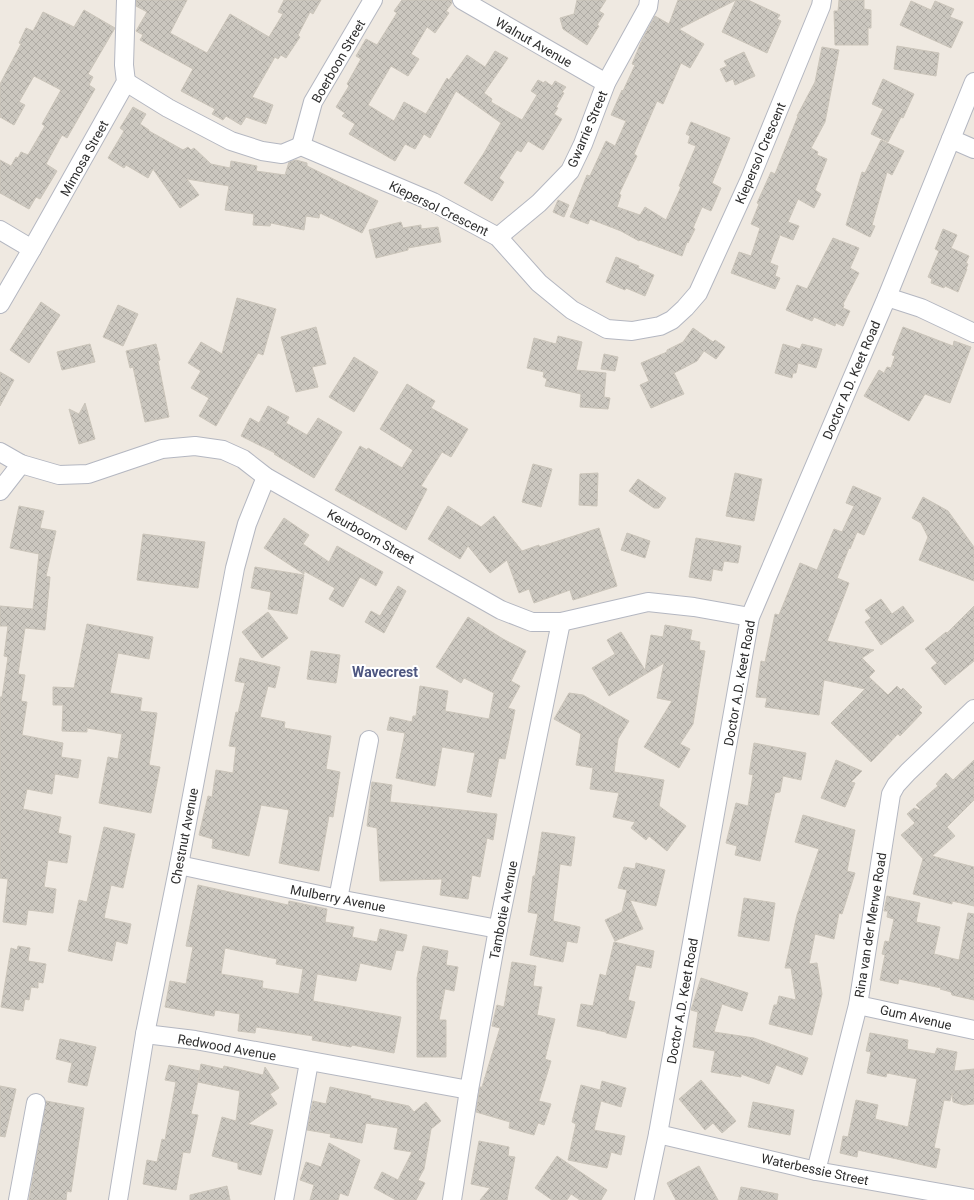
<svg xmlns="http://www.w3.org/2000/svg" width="974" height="1200" font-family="Roboto,sans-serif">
	<defs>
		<pattern id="building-cross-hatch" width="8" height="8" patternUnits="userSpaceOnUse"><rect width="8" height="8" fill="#cbc7bf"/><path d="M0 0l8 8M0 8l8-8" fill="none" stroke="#afaba4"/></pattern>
	</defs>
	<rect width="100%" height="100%" fill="#efe9e1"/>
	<g fill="url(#building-cross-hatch)" stroke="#cbc5ba" fill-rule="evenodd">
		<path d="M136,0H187L170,33L207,53L230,14L269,37L283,14L278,12L284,0H321L313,14L310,12L298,35L300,37L286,58L281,55L278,59L275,57L252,97L273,105L266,124L246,117L241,125L226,116L223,120L212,114L215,109L181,91L193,69L140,40L143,35L136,31L147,12L136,6Z"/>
		<path d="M402,0H452V3L446,11L449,13L435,33L427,27L411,54L419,59L408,76L391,66L368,105L394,121L404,102L426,114L447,78L449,80L467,55L485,67L495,51L508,58L484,93L492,99L491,102L522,120L537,95L531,91L538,80L544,83L545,81L552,86L555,81L566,87L562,92L564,93L556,107L558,108L554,114L562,119L543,150L528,141L521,152L517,150L499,178L504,182L492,201L464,183L484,153L501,123L456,91L430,138L424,134L415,149L405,144L395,161L349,134L355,124L342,116L345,113L336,107L349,86L347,84L361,59L356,56L366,39L377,45L397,13L394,11Z"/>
		<path d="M577,0H606L599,11L604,14L597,25L599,26L587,45L563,29L560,18L574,14Z"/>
		<path d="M678,0H748L780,15L777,19L781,21L767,53L722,32L736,0L679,29L704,44L690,68L681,63L663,104L657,101L634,154L637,156L619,194L621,195L617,207L640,215L645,207L666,220L681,187L679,186L696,146L688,143L690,136L686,134L691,122L730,138L712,183L721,188L711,211L702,207L693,228L695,229L688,243L687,242L682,256L640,240L639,241L621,231L590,219L588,224L570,217L587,175L590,176L606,141L615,146L626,121L611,115L622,90L623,91L635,65L632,64L642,40L655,16L669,24Z"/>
		<path d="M839,0H864V9L871,10V28H868V45H835L834,11H838Z"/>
		<path d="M911,1L931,10L935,1L954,9L950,17L963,22L951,48L900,25Z"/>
		<path d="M84,10L115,28L88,74L93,77L89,85L95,89L67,138L62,135L46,164L57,171L40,199L36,197L29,209L0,193V160L11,166L16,157L18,158L21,152L28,155L45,126L42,124L61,90L34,76L19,102L25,105L14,125L0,117V84L21,44L19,43L26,28L33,31L43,12L74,27Z"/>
		<path d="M897,46L939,53L936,76L894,69Z"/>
		<path d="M822,47L839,50L825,122L811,148L818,152L817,155L827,159L815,190L821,194L814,208L798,199L788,222L799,226L793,240L780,235L770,263L778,266L775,276L780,278L775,289L731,273L739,252L751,256L760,228L751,224L759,204L757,203L771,172L775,174L798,116H797L815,82Z"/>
		<path d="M744,52L755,76L735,85L733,79L726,82L720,69L727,66L724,61Z"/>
		<path d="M883,79L914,94L903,118L901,117L888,142L871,134L883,109L872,104Z"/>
		<path d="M133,107L146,114L140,124L149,130V131L183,150L188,147L191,150L194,148L211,164L230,168L231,161L257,166L256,171L285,175L289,162L296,160L307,163V166L378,201L362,233L320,213L319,218L306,216L304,230L271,223L270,226L253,225L254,214L225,210L229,186L187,179L199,195L180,208L153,169L148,178L126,165L124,168L108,158L124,131L120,128Z"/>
		<path d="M881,140L904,151L892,175L887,172L872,225L875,226L870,237L846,225L862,172L865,173Z"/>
		<path d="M558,200L569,205L564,217L553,212Z"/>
		<path d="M401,222L403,228L421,225V229L438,227L441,242L408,248V250L376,258L369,230Z"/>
		<path d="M943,229L957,235L951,248L969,256L966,263L968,264L966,269H967L958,292L945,286L944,288L931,283L932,279L928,277L939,251L935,249Z"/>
		<path d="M833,238L859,248L850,268L859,273L843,304L844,305L843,308L850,311L843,326L836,323L835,326L814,317L812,321L786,310L797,285L807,289Z"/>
		<path d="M616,257L639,266L638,268L654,275L645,296L626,288L625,290L606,282Z"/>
		<path d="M237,298L276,309L263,355L258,353L216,426L199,416L209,398L191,388L201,371L188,363L201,342L222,354Z"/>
		<path d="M41,302L60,315L29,363L10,350Z"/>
		<path d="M118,305L138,314L123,346L103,337Z"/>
		<path d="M316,327L326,364L312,367L318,387L296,392L281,337Z"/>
		<path d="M903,327L953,346L954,341L971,347L950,403L925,394L909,421L864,396L879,370L884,373L887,367L891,368L895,356L892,355Z"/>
		<path d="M693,328L713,342L715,340L725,347L716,359L704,351L697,361L674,373L684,394L651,408L640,385L649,381L641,363L667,352V350L683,342Z"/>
		<path d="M558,336L582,342L576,370L606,373L604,397L610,398L608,409L580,407L581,394L545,386L547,379L543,377L544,372L527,368L534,338L556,344Z"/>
		<path d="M90,344L95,362L62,370L57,352Z"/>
		<path d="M156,344L160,360L158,361L169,417L145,422L133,367L130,368L126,351Z"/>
		<path d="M783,344L800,349L802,344L822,349L816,368L798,363L796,373H793L792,378L775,373Z"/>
		<path d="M604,354L618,357L615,371L601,369Z"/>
		<path d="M354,357L378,372L354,412L329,397Z"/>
		<path d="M0,372L14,380L0,406Z"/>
		<path d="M407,384L435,401L431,408L468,429L451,457L442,452L421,486L427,489L406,530L335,490L360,446L367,450L368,448L402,468L413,450L380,429Z"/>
		<path d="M85,403L95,439L79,444L69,409L79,414Z"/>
		<path d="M268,406L289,417L286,423L307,435L318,418L342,432L314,478L274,454L275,453L241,436L250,418L259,423Z"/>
		<path d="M533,464L552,469L541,507L522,502Z"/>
		<path d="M598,473L597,506L579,505L580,474Z"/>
		<path d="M735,473L762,479L754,521L726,516Z"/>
		<path d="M638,479L666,498L659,508H654L629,491Z"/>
		<path d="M853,486L881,498L864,535L857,532L850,549L849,548L837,578L849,583L827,641L874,650L862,658L875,671L869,677L888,695L897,686L901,690L903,688L922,707L919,710L922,713L900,736L898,734L871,762L831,723L865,689L824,680L819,715L765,707L767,698L756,697L761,661L765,662L775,614L779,615L800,563L817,570L834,529L842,532L854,506L846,503Z"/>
		<path d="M923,497L948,511L974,547V581L919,560L928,537L921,523L912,518Z"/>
		<path d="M19,506L44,511L40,528L56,531L46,576L50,577L45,630L25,628L18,674L25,675L21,701L27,702L22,735L63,743L61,757L81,760L78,778L55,774L52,794L27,789L23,809L61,817L58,833L71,836L67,863L48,860L44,887L56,889L53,913L28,910L26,925L3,922L8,879L0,878V697H2L8,657L4,656L8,626H0V606L33,609L39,554L10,548Z"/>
		<path d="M448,506L481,527L494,516L522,551L539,545V547L599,528L617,586L573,600L570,590L534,603L529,589L519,593L507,560L490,573L468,546L460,559L428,539Z"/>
		<path d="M284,518L309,535L303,544L329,562L337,546L383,572L376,586L360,577L343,607L329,599L335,588L304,571V574L264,548Z"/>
		<path d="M627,533L650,541L645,558L621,550Z"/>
		<path d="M143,534L205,542L198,588L137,580Z"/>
		<path d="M696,538L741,546L738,563L724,561L722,571L713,569L711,581L689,577Z"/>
		<path d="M255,567L304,575L297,614L268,609L271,592L251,588Z"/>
		<path d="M398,586L406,591L384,633L365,622L371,611L380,616Z"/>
		<path d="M881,599L892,614L903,606L914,621L881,645L865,622L871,618L865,610Z"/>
		<path d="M974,606V661L945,685L931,668L937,663L925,649L946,632L947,633Z"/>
		<path d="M268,612L288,638L262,658L242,632Z"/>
		<path d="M468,617L503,639L526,651L511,681L520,686L508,708L515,710L505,759L499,758L491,797L467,792L475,753L442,747L435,786L396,778L405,733L387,730L390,717L412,722L413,716H416L420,686L448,691L445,711L489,719L494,693L464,678L461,683L436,667Z"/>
		<path d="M87,624L153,637L149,659L118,653L110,693L142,698L140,711L157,713L149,765L160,767L151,813L99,803L108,757L118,759L122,734L87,728V732L62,731L63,705H53V687L74,688Z"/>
		<path d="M665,625L692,630L690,640L700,642L699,650L705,651L693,724L680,744L690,749L679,768L644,747L672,701L657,698L664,663L609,696L592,668L615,654L607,640L621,632L645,670L651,635L663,637Z"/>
		<path d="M311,651L340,655L336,683L307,679Z"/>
		<path d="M240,658L280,667L275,688L268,686L260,717L285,722L284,728L331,736L326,769L340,772L333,817L329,816L319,871L279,863L289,810L261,805L249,856L212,848L213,839L199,835L208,796L212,797L216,770L233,773L236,747L229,746L236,712L238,713L245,683L235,681Z"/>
		<path d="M569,693L583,695L629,721L618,739L614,772L664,780L659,806L686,826L667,851L649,836L646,840L631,828L635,822L613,817L619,793L590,789L593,768L576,765L581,734L554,719Z"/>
		<path d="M754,743L806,753L801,780L783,776L780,792L775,793L760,861L735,855L737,846L726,843L736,803L748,806L753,775L749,774Z"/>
		<path d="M836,760L862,771L851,782L855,783L845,807L821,798Z"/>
		<path d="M974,760V800L947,827L955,836L932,856L974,867V906L952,901V904L913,894L923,859L901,835L915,823L907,814L914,808L922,811L916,805L938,786L936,784L946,773L953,780Z"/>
		<path d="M372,782L392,785L390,802L497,814L493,840L487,838L480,877L472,875L468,899L440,895L442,879L380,881L377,828L367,826Z"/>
		<path d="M803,815L855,830L847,871L855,873L842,914L839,913L834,939L815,934L809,964L817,963L822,994L812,1035L769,1024L774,1005H777L779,996L796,1000L791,968H785L797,915L819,849L795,842Z"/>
		<path d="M104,827L135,834L123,888L111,885L104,918L131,924L127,944L116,941L112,961L68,951L79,900L87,902Z"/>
		<path d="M542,832L575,837L571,866L560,864L553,921L580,927L577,943L567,941L563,962L530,955L538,914L528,912L533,876H535Z"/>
		<path d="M636,863L665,870L656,906L630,900L643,929L615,941L605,920L622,912L627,890L618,888L624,867L635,869Z"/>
		<path d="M198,885L288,905L289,901L327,909L325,922L354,927L352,937L377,942L380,929L407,935L403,951L396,950L391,970L360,963L356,981L317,974L313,1001L401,1017L394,1053L352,1045L351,1047L312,1040L313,1036L256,1027L255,1033L238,1031L240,1014L215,1010L214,1016L165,1007L170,981L186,984L193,947L186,946ZM225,948L277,959L276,964L303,969L299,994L262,988L263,981L221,974Z"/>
		<path d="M887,896L920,903L916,922L940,927L934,954L959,960L968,913L974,914V1000L952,995L951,992L940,989L941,988L899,979L898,984L880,980L885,955L882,954L885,941L889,942L894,919L887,917L888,911H884Z"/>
		<path d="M744,898L775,903L769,941L738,936Z"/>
		<path d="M614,942L654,951L651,968L636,965L628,1000L635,1002L626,1038L606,1033V1032L577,1026L581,1004L593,1006L600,974L606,976Z"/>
		<path d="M18,946L30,948L28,961L46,964L43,983L38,982V988L31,987L29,1000L25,999L23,1011L1,1007L11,948L17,950Z"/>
		<path d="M423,946L448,951L446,965L458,967L454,991L445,989L439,1020H446V1057H417V978Z"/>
		<path d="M512,962L536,966L533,986L542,987L537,1015L555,1019L545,1059L551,1061L539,1101L551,1104L544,1125L538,1123L534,1135L509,1128L510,1122L476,1112L480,1087H482L500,1028L492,1026L497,1005L504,1007Z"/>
		<path d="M701,978L748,993L742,1011L722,1004L714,1032L754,1038L808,1058L802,1075L776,1065L769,1084L741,1074V1077L711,1072L715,1051L693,1047L698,1012L691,1010Z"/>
		<path d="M870,1033L908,1040L907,1049L935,1054L937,1048L957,1052L954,1071L974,1069V1104L964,1105L953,1102L952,1093L950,1101L944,1100L934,1148L940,1149L936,1168L858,1150L857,1157L840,1153L843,1136L848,1137L856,1100L878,1105L875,1119L908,1127L917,1079L887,1073L886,1077L867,1073L871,1052L866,1051Z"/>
		<path d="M60,1039L96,1047L87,1086L68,1082L72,1063L56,1059Z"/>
		<path d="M201,1064L223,1069L224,1066L263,1075L265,1067L279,1088L270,1094L277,1104L248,1124L273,1130L261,1175L238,1169V1163L212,1156L222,1117L236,1121L240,1091L198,1082Z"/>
		<path d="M169,1065L200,1071L191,1114L198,1115L190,1153L183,1152L176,1190L143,1184L147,1160L157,1162L162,1139L165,1140L176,1082L165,1080Z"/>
		<path d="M701,1080L736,1121L722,1133L713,1123L705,1130L679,1099Z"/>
		<path d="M602,1081L626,1088L621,1107L601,1101L594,1130L625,1136L621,1155L611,1152L607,1168L568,1160L576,1124L572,1122L581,1085L600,1090Z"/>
		<path d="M0,1086L16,1089L5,1137L0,1136Z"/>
		<path d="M330,1087L371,1096L370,1098L409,1106L414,1112L426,1102L441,1121L431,1129L424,1169L418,1180L425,1183L416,1200H396L374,1188L382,1172L398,1180L412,1152L394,1149L398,1128L366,1123L362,1143L330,1137L331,1134L307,1130L313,1101L326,1104Z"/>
		<path d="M46,1101L84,1108L71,1192L67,1191L66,1200H29Z"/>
		<path d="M753,1102L794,1110L790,1135L748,1127Z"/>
		<path d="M479,1141L509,1147L508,1156L515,1157L507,1200H480L490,1188L471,1184Z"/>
		<path d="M329,1143L360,1160L348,1196L340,1193L338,1200H310L314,1185L300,1180L306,1162L321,1167Z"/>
		<path d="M557,1156L607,1190L601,1200H580L571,1194L567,1200H552L535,1188Z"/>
		<path d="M699,1166L718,1200H676L667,1183Z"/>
		<path d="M227,1186L230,1200H190V1195Z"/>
		<path d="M741,1187L778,1194L777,1200H738Z"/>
	</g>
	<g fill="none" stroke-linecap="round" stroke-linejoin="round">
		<defs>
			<g id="minor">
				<path d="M462,0L606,83"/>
				<path d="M126,82L168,108L231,141L262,151L282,154L301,146L433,202L498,237L539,283L572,310L607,329L632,331L660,326L672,320L685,308L698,293L750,179L821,6L822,0"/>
				<path d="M951,139L974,149"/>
				<path d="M301,146L313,102L373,0"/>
				<path d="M0,230L32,249"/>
				<path d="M498,237L539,203L570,171L583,144L606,83L648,7L649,0"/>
				<path d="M887,297L921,308L974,333"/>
				<path d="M0,304L32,249L126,82L124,65L126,0"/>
				<path d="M0,452L21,464L59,475L88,474L162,449L195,446L223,450L243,459L266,477L501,610L532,622H561L648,602L694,607L750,617"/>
				<path d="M0,491L21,464"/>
				<path d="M179,865L338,899L498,929"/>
				<path d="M338,899L369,740"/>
				<path d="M858,1005L974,1030"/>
				<path d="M145,1034L195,1040L469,1090"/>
				<path d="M658,1134L816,1171L974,1199"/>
				<path d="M816,1171L858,1005L891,794L896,785L908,772L974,709"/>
				<path d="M18,1200L36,1103"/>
				<path d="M118,1200L145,1034L179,865L235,568L247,524L266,477"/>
				<path d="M284,1200L309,1062"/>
				<path d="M452,1200L469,1090L498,929L561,622"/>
				<path d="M644,1200L658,1134L750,617L887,297L974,82"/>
			</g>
		</defs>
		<use href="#minor" stroke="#b4b7c1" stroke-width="20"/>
		<use href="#minor" stroke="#fff" stroke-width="18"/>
	</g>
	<g text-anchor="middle" stroke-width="4" stroke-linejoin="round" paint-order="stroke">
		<g font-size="13" fill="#2e2e2e" stroke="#fff">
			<text transform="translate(534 42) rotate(30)" y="5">Walnut Avenue</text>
			<text transform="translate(338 61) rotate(-60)" y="5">Boerboon Street</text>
			<text transform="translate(587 129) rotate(-67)" y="5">Gwarrie Street</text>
			<text transform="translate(760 153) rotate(-67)" y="5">Kiepersol Crescent</text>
			<text transform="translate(84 158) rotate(-61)" y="5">Mimosa Street</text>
			<text transform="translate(439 208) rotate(26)" y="5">Kiepersol Crescent</text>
			<text transform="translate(851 380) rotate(-67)" y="5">Doctor A.D. Keet Road</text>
			<text transform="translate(371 536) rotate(29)" y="5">Keurboom Street</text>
			<text transform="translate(739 683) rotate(-80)" y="5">Doctor A.D. Keet Road</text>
			<text transform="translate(184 836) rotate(-79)" y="5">Chestnut Avenue</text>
			<text transform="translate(338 898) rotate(11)" y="5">Mulberry Avenue</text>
			<text transform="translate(503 910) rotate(-79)" y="5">Tambotie Avenue</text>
			<text transform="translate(870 925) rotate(-81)" y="5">Rina van der Merwe Road</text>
			<text transform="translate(682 1001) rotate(-80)" y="5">Doctor A.D. Keet Road</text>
			<text transform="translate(916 1017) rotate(13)" y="5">Gum Avenue</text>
			<text transform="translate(227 1047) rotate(10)" y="5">Redwood Avenue</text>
			<text transform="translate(815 1169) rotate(12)" y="5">Waterbessie Street</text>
		</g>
		<g font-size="14" font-weight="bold" fill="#4d5680" stroke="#fff">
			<text x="385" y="677">Wavecrest</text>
		</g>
	</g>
</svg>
